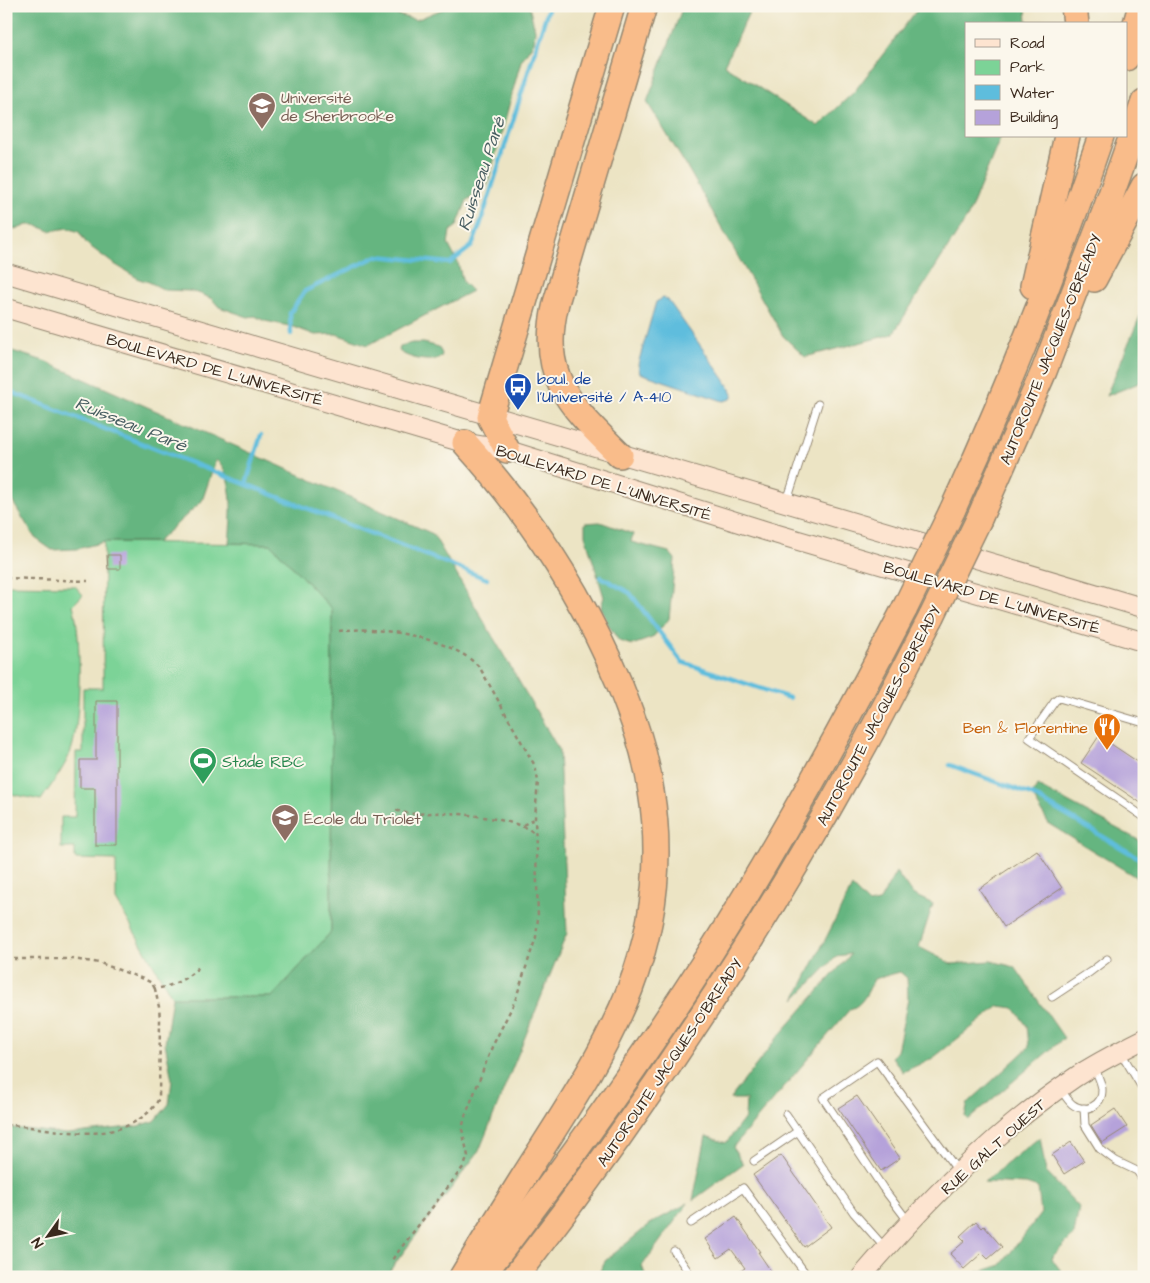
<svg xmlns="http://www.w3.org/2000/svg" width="1150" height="1283" font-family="'Architects Daughter',sans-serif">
	<rect width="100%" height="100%" fill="#fbf7ec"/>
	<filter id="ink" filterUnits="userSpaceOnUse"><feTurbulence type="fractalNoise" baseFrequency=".02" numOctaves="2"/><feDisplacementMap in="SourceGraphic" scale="10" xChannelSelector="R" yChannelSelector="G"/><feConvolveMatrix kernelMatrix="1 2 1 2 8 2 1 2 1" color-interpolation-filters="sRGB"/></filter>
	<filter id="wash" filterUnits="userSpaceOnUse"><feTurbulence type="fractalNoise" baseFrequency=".0096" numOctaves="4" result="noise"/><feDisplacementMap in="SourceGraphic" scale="20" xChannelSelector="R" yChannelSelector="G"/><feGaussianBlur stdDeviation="1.12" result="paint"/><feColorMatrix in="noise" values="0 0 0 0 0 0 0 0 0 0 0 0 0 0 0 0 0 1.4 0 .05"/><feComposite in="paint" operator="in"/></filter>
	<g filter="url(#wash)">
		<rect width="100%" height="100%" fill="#ece4c4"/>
		<g fill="#7cd397" stroke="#5c7e5a">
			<path d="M104,542L271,544L332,609L331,932L272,997H172L116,900V860L75,859V848H61V817H75L76,752H83V688H103Z"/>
			<path d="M6,585L75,586L83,595L73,605C82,633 81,723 71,751C64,769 52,784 41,800L6,793Z"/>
		</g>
		<g fill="#65b580" stroke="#50704f">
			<path d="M6,6H393L397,15L416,20L450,6H529L535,30L534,42L521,61L487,186L467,200L457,226L450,231L448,244L458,263L463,282L472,291L368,345L336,334L315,335L294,327L265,321L255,316L248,317L219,307L212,299L201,294L189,291L165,290L149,282L139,279L111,262L87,244L79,232L68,228L50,231L35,225H27L20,228L13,229L6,225Z"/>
			<path d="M683,6H752L724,65L818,126L854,92L920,6H1026L1027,24H966V136H1001L968,216L893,334L805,357L783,336L690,172L647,102Z"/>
			<path d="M1144,307V381L1106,396Z"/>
			<path d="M412,343H424L439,347L442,354L441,357C432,364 407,358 399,351L400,346Z"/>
			<path d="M6,349L44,361L433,534L559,750L567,933L479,1151L385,1277H6V1127L67,1134L138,1126L155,1121L169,1104L172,1080L165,1043L172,997H272L331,932L332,609L271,544L229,543C231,519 236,477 216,460L202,501L157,542H104L77,549L52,550L35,538L6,491Z"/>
			<path d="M600,522L633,534L631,542L669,552L675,559L669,619L652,638L632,645L619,641L607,623L601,607L604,597L585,535V523Z"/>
			<path d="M1038,786L1144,843V882L1049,824L1032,795Z"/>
			<path d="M896,872L912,894L933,904L919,947L952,964L991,961L1015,967L1064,1038L968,1120L965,1116L968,1103L1029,1047L1027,1026L1014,1008L999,1006L933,1058L903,1072L892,1057L897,1051L908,999L907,978L900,972L874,979C869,989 863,1006 850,1009L733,1147L743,1164L693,1200L706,1136L726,1143L745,1118L746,1099H730L777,1038L851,954L837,956L795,999L852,887L869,904L879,902Z"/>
			<path d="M1040,1137L1046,1172L1079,1207L1074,1235L1051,1258L1066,1277H963L1001,1265L1041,1213L1038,1188L1026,1184L984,1182Z"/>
			<path d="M688,1203L642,1266L646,1277H597L605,1261L650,1224Z"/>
		</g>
		<path fill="#5ebddd" stroke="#4c747e" d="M663,298L668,300L724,379L733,394L731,399L723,401L640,373L638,364L656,302Z"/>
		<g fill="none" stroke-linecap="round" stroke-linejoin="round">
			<g stroke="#5ebddd" stroke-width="4.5">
				<path d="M291,334L290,313L305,291L377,256L450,263L472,246L480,225L549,6"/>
				<path d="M6,390L487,579"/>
				<path d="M246,484L261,435"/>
				<path d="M601,577L630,593L682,662L789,698"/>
				<path d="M950,765L1032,795L1144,861"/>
			</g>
		</g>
		<g id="blocks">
			<g fill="#b5a2da">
				<path d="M107,555H120V569H108Z"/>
				<path d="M96,701H117V845H95V788H80V760H96Z"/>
				<path d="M1099,736L1144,766V805L1081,763Z"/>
				<path d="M1037,850L1062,888L1004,927L979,889Z"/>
				<path d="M857,1096L900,1158L881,1171L838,1108Z"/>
				<path d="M1115,1109L1127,1127L1102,1143L1091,1125Z"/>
				<path d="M1071,1142L1084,1161L1064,1174L1052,1155Z"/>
				<path d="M781,1155L831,1227L804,1247L753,1175Z"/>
				<path d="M736,1217L760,1252H758L775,1277H732L745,1268L731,1249L718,1258L705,1239Z"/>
				<path d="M976,1221L982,1228L984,1226L1002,1247L988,1259L982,1253L964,1269L950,1254L965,1241L960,1236Z"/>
			</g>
		</g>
	</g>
	<g filter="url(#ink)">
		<use href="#blocks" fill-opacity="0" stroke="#948771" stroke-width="1"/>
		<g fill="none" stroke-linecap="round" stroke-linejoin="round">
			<defs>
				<g id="lane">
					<path d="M787,501L818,404"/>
					<path d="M1144,723L1059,698L1055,701L1029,738L1144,817"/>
					<path d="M1052,997L1090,972L1107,959"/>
					<path d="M1120,1051L1144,1091"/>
					<path d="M1060,1088C1064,1094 1067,1100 1072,1104C1085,1114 1103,1106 1102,1089C1101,1081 1097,1074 1094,1067"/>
					<path d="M1084,1108L1085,1125L1100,1149L1116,1161L1137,1171L1144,1181"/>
					<path d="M786,1114L854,1213L886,1249"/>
					<path d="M754,1161L798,1131"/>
					<path d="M908,1221L883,1188L823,1098L877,1061L958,1171"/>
					<path d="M691,1223L743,1188L808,1277"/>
					<path d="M674,1251L692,1277"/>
				</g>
				<g id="secondary">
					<path d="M6,273L1144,608"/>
					<path d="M6,308L465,443L507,450L766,531L1144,642"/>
					<path d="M861,1277C924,1204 994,1132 1074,1078C1096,1063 1120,1051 1144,1039"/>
				</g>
				<g id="highway">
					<path d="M1074,6L1076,24"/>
					<path d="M1126,58L1141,6"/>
					<path d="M1094,279L1144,186"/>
					<path d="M1033,286L1067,136"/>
					<path d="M507,450L490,417L612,6"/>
					<path d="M620,455C571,406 538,378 556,303L644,6"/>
					<path d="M952,511C1008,389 1058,264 1101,136"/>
					<path d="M979,519L1044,371L1106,209L1144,102"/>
					<path d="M462,1277C481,1245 501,1213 521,1181C560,1119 603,1057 630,989C654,926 662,858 651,791C646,753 633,718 619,683C582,595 529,513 465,443"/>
					<path d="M481,1277C561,1173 638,1066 709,955C780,843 844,726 905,608"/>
					<path d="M515,1277C640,1116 752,947 851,769C880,719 905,667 932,616"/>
				</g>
			</defs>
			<use href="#lane" stroke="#948771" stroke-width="9"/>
			<use href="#secondary" stroke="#948771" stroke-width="21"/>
			<use href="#highway" stroke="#948771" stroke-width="28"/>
			<g stroke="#948771" stroke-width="2.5" stroke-dasharray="4 4" stroke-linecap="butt">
				<path d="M6,578L88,581"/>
				<path d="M339,631C377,625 454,638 480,668L535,766L538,781L535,817L538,918L536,937L515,1001L492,1047L465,1117L462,1129L468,1156L464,1166L391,1261"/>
				<path d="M396,810C412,817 426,812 442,813C462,813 522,820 535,834"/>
				<path d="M523,825L536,818"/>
				<path d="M6,959H72L100,963L146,980L152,983L155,989"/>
				<path d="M6,1125C49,1126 98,1145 138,1120C147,1114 154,1109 159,1098L160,1020L159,1007L155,989C173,986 187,979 200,966"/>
			</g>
			<use href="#lane" stroke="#fff" stroke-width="7"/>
			<use href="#secondary" stroke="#fde4d0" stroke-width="19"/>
			<use href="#highway" stroke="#f9bc8a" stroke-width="25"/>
			<defs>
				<g id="highway-bridge">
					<path d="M905,608L952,511"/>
					<path d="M932,616L979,519"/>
				</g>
			</defs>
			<use href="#highway-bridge" stroke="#948771" stroke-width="28" stroke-linecap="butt"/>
			<use href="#highway-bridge" stroke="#f9bc8a" stroke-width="25"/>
		</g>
	</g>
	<defs>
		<symbol id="university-pin" viewBox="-11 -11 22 30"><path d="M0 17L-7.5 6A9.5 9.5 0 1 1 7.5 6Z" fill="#8d6e63" stroke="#fbf7ec"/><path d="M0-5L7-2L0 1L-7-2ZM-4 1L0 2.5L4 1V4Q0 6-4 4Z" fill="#fff"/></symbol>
		<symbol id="bus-pin" viewBox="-11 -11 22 30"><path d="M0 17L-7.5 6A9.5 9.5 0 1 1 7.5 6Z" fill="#1a4fb4" stroke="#fbf7ec"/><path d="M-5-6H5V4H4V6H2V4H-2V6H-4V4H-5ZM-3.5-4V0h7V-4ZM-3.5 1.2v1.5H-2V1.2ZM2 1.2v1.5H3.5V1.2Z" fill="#fff"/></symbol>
		<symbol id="restaurant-pin" viewBox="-11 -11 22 30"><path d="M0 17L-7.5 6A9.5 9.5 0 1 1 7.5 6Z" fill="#e8710a" stroke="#fbf7ec"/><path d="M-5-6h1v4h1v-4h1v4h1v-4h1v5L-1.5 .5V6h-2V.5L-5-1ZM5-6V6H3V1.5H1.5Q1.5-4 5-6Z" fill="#fff"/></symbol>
		<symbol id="stadium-pin" viewBox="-11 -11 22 30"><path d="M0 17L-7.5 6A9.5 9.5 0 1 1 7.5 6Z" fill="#2e9e5b" stroke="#fbf7ec"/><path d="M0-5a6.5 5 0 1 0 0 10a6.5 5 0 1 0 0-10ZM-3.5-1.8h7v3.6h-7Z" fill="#fff"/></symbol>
		<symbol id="school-pin" viewBox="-11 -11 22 30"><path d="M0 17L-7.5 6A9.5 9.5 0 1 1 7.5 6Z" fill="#8d6e63" stroke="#fbf7ec"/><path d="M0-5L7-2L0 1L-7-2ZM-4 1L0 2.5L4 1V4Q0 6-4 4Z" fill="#fff"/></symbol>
	</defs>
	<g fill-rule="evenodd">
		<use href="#university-pin" x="246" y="90" width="32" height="43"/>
		<use href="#bus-pin" x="502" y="371" width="32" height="43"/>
		<use href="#restaurant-pin" x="1091" y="711" width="32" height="43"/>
		<use href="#stadium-pin" x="187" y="745" width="32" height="43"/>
		<use href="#school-pin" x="269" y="802" width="32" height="43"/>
	</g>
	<g text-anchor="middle" stroke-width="4" stroke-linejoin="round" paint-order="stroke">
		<g font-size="16" fill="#785e54" stroke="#fbf7ec" text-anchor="start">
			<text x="281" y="103">Université<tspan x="281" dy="18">de Sherbrooke</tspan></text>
			<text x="304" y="824">École du Triolet</text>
		</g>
		<g font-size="16" fill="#3b2a1e" stroke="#fbf7ec">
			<text transform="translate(1050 349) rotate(-68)" y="6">AUTOROUTE JACQUES-O'BREADY</text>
			<text transform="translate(215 369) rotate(16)" y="6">BOULEVARD DE L'UNIVERSITÉ</text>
			<text transform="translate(604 482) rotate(17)" y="6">BOULEVARD DE L'UNIVERSITÉ</text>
			<text transform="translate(992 597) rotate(16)" y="6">BOULEVARD DE L'UNIVERSITÉ</text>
			<text transform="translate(878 715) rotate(-62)" y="6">AUTOROUTE JACQUES-O'BREADY</text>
			<text transform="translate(669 1062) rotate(-56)" y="6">AUTOROUTE JACQUES-O'BREADY</text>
			<text transform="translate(993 1146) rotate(-42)" y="6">RUE GALT OUEST</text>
		</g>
		<g font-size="16" fill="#164399" stroke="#fbf7ec" text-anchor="start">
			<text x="537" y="384">boul. de<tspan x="537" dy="18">l'Université / A-410</tspan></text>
		</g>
		<g font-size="16" fill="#c56008" stroke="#fbf7ec" text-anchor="end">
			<text x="1088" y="733">Ben &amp; Florentine</text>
		</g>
		<g font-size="16" fill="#27864d" stroke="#fbf7ec" text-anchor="start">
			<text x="222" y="767">Stade RBC</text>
		</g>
		<g font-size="18" font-style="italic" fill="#475d61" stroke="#fbf7ec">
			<text transform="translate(481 174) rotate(-72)" y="6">Ruisseau Paré</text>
			<text transform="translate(131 424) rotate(22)" y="6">Ruisseau Paré</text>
		</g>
	</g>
	<rect width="1150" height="1283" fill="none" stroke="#fbf7ec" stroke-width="25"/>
	<rect x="965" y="22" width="162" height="115" fill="#fbf7ec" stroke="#aea59a"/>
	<rect x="975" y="39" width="25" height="8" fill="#fde4d0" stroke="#aea59a"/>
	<text x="1010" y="48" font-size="15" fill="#3b2a1e">Road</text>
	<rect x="975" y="60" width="25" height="15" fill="#7cd397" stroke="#aea59a"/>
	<text x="1010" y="72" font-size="15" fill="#3b2a1e">Park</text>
	<rect x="975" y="85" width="25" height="15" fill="#5ebddd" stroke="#aea59a"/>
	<text x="1010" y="98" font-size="15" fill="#3b2a1e">Water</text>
	<rect x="975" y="110" width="25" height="15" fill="#b5a2da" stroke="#aea59a"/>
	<text x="1010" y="122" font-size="15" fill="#3b2a1e">Building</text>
	<g transform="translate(48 1236) rotate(237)" stroke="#fbf7ec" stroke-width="4" paint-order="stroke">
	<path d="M0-4L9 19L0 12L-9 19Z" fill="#3b2a1e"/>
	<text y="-8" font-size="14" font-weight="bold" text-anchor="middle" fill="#3b2a1e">N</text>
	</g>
</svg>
